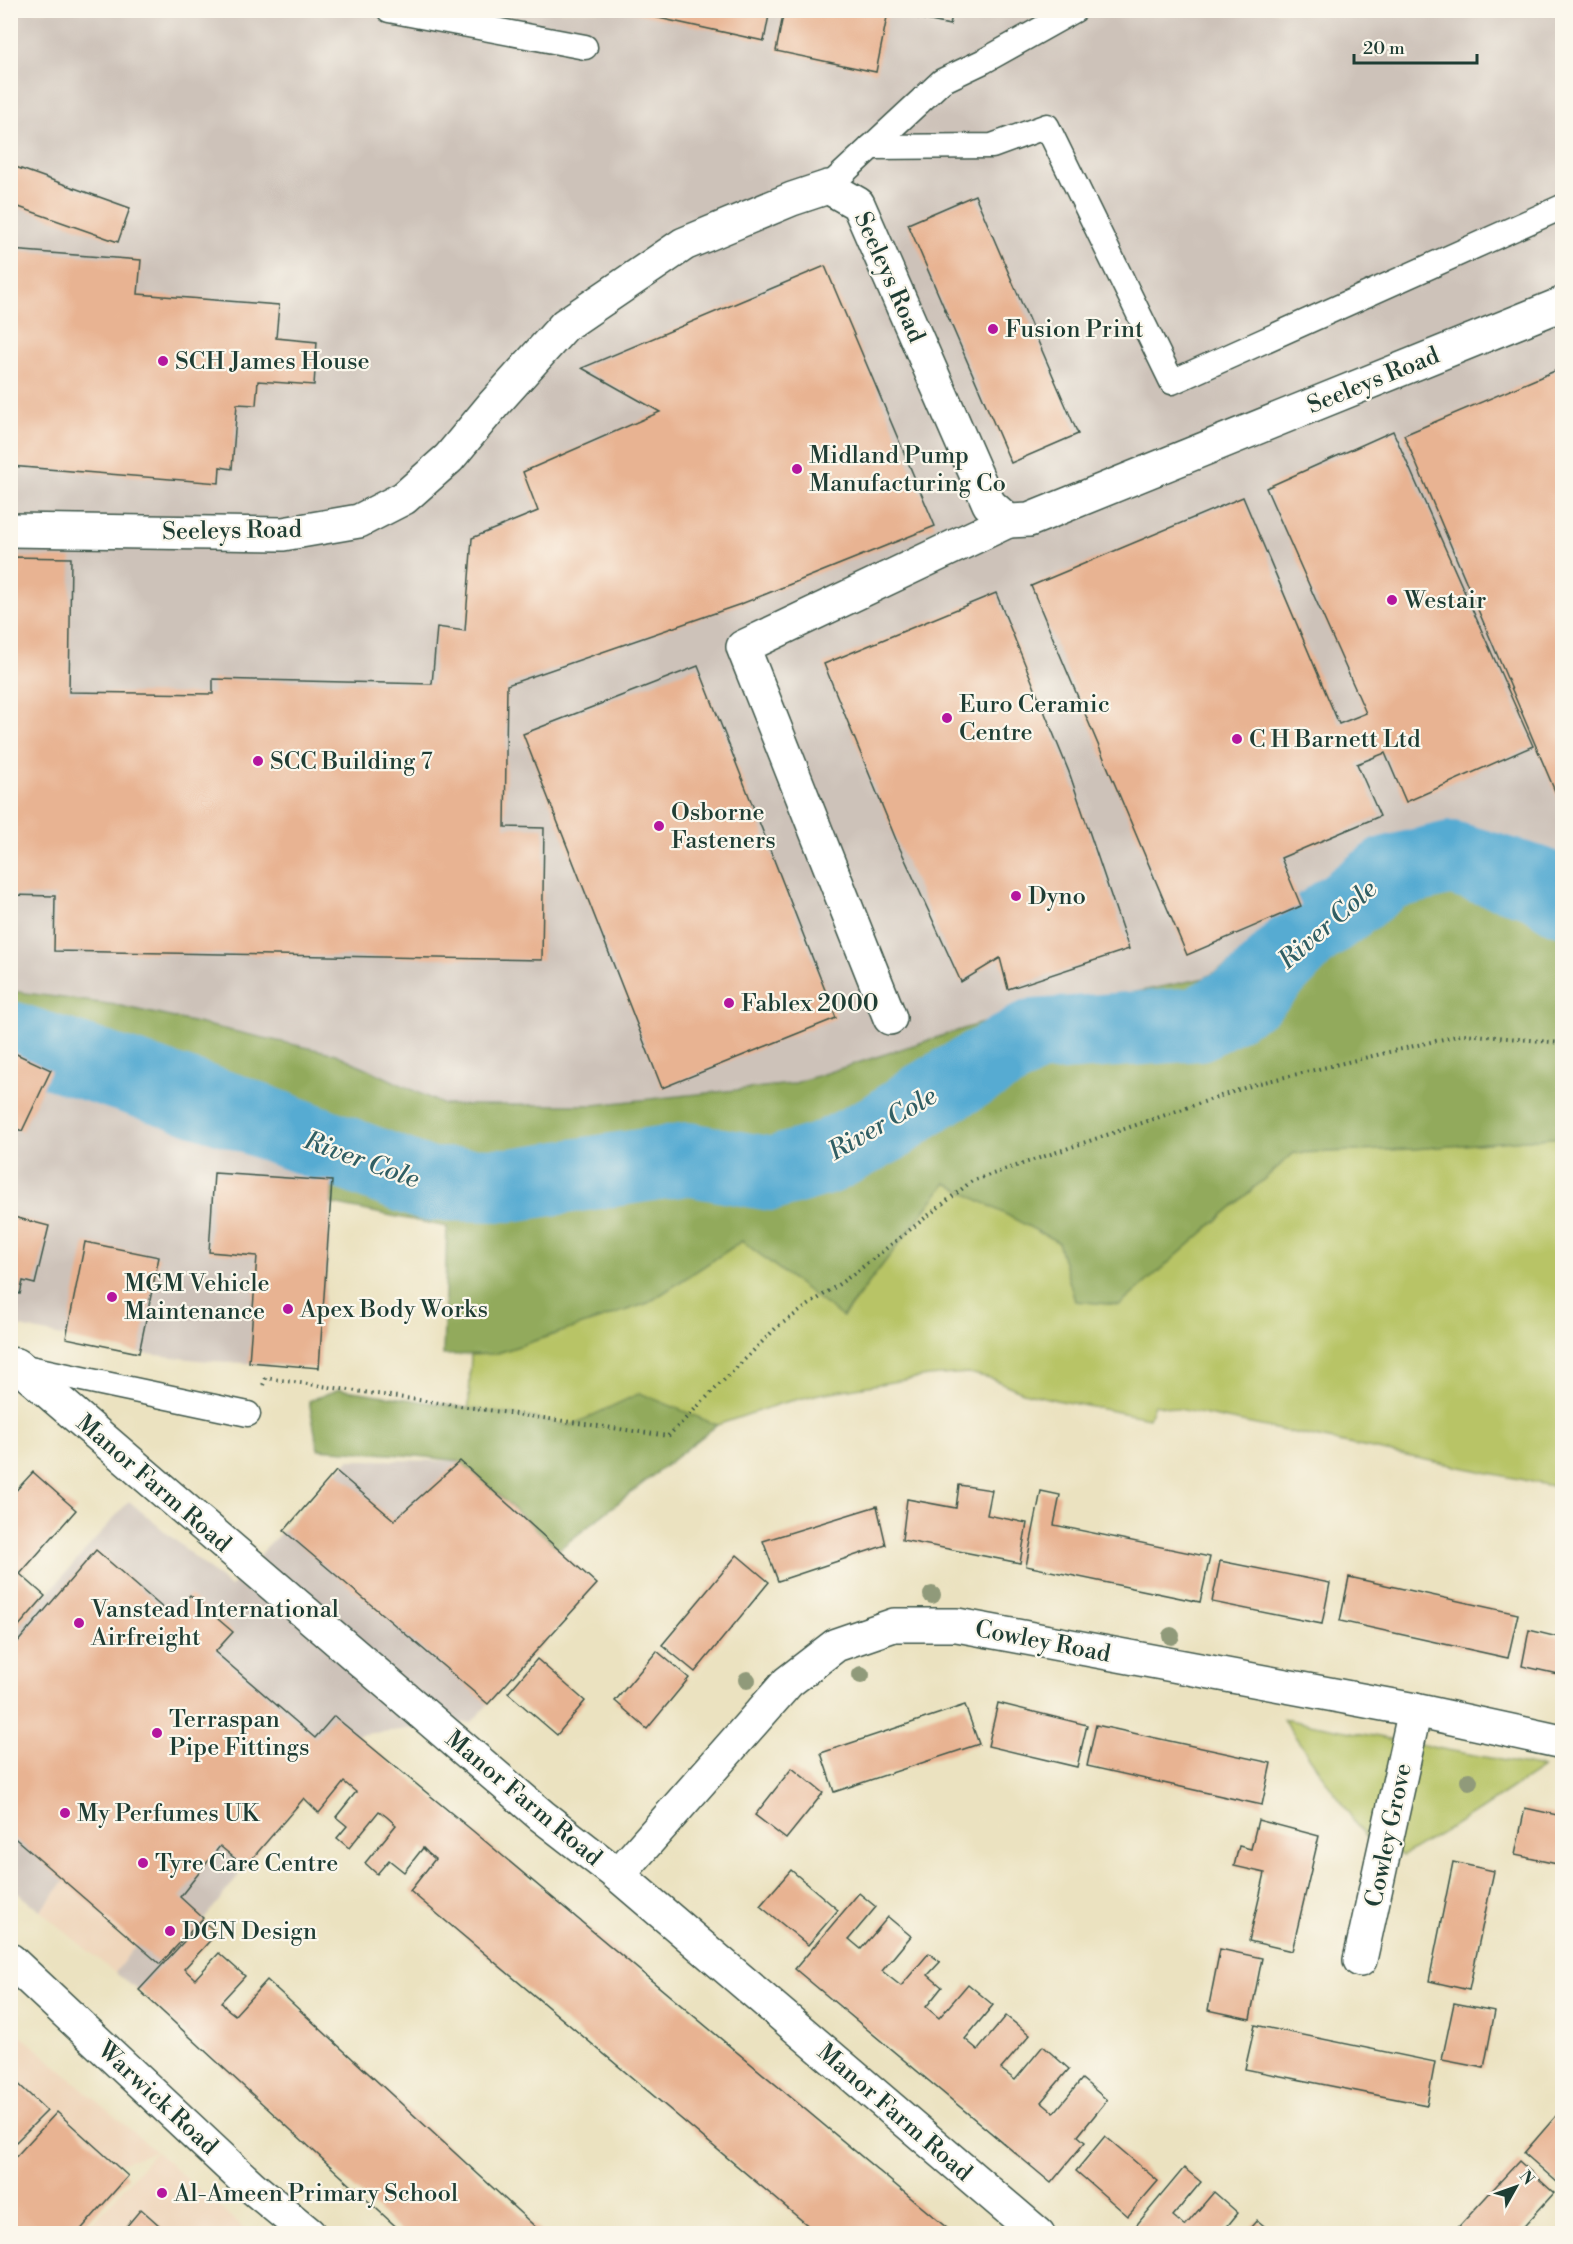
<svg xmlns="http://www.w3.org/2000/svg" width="1573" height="2244" font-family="'Libre Bodoni',serif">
	<rect width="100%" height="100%" fill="#fbf7ec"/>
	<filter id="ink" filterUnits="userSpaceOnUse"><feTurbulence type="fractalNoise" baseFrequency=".0167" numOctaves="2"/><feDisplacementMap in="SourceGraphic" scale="12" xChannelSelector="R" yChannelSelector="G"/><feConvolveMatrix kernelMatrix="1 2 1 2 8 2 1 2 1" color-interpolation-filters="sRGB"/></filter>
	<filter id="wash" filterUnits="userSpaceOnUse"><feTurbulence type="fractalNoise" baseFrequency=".008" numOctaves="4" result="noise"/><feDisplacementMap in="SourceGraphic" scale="24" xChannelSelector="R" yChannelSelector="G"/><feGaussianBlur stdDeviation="1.35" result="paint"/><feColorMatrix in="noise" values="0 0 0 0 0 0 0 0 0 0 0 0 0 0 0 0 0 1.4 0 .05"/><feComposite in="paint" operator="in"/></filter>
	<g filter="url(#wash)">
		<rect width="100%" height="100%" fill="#ebe2c0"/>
		<g fill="#efd6bb">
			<path d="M145,1784L220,1846L180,1897L137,1943L115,1973L40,1911Z"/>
			<path d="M10,2026L156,2152L249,2233H84L155,2152L11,2197Z"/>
		</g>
		<g fill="#cdc2b9">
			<path d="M11,11H1562V884L1497,861L1345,882L1278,937L1205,978L979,1024L792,1084L594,1105H444L333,1152L332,1204L319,1368L197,1360L139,1353L11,1325Z"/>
			<path d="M349,1460L460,1461L597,1584L472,1722L355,1735L245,1867L203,1921L139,1990L115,1973L137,1943L180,1897L220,1846L145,1784L40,1911L11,1888V1635L129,1501L230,1587Z"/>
		</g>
		<g fill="#b8c466" stroke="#6c804d" stroke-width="1.5">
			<path d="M1562,1137V1488L1154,1404L1149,1418L1056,1400L1023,1392L990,1378L968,1373L928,1376L819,1394L779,1404L717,1425L559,1549L473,1475L468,1422L471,1355L495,1354L648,1303L742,1241L843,1317L946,1182L1058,1242L1075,1301L1120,1305L1294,1153L1413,1149Z"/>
			<path d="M1283,1719L1543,1768L1475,1813L1403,1856L1366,1838Z"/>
		</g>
		<g fill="#92aa5b" stroke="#587448" stroke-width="1.5">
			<path d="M1497,861L1562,884V1137L1413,1149L1294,1153L1120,1305L1075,1301L1058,1242L946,1183L842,1317L742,1241L648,1303L495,1354L443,1355L447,1227L332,1204L333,1164L339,1145L315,1128L11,1027V991L116,1005L336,1054L444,1105H594L792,1084L979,1024L1205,978L1278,937L1345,882Z"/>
			<path d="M339,1389L534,1418L570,1426L640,1393L717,1425L559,1549L460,1461L417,1456L318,1449L309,1401Z"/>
		</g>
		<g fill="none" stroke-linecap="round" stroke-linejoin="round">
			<path stroke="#56abd2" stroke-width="74" d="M10,1038L240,1113L426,1184L511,1185L687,1159L772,1174L826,1158L887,1126L924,1099L1034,1036L1198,1024L1251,994L1309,933L1388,873L1451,858L1537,883L1562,899"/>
		</g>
		<g id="blocks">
			<g fill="#e8b392">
				<path d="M622,10H770L764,41Z"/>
				<path d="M784,10H953L950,25L888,12L876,72L776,51Z"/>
				<path d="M10,165L130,208L118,242L10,204Z"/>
				<path d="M975,195L1078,434L1011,463L908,224Z"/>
				<path d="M10,250L141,260L138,294L279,305L276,338L317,342L314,385L258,381L256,405L237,404L232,469L220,467L219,483L10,466Z"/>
				<path d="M825,266L935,526L741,604L507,685L505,827L544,828L542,960L54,951L55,896L10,895V557L71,558L69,692L213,694V679L432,684L437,627L465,631L472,538L538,511L523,472L660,412L582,368Z"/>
				<path d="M1562,368V802L1560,803L1404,435Z"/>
				<path d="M1393,431L1533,746L1406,802L1385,753L1357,764L1380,816L1281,858L1301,906L1187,955L1031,586L1243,497L1339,724L1366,713L1266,488Z"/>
				<path d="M996,593L1069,772L1129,949L1008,989L1000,958L961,982L897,842L824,664Z"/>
				<path d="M698,666L836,1018L662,1088L523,734Z"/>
				<path d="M10,1051L51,1070L22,1131L10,1126Z"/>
				<path d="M214,1173L332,1181L319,1368L249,1362L257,1256L209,1252Z"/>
				<path d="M10,1216L49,1226L35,1284L23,1281L20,1294L10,1291Z"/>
				<path d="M85,1242L159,1257L139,1353L66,1338Z"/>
				<path d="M460,1461L597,1584L488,1704L284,1531L336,1471L394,1520Z"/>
				<path d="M33,1472L76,1510L20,1574L45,1596L10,1636V1497Z"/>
				<path d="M959,1485L992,1490L987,1515L1027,1523L1020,1563L902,1540L907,1499L956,1508Z"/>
				<path d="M1041,1491L1060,1495L1054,1525L1210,1557L1200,1602L1026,1566Z"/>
				<path d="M877,1506L886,1545L778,1581L763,1541Z"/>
				<path d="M96,1550L172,1616L190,1595L233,1632L215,1652L315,1738L334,1716L473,1831L954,2234H818L410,1891L435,1859L428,1853L423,1848L404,1872L389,1860L377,1874L365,1863L396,1825L387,1817L379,1811L349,1848L337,1838L347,1826L336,1817L356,1792L344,1782L319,1813L304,1798L245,1867L220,1846L180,1897L203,1918L160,1964L10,1834V1651Z"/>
				<path d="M737,1555L769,1582L695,1672L662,1645Z"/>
				<path d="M1220,1561L1330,1583L1322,1624L1212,1602Z"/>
				<path d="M1349,1577L1518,1614L1508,1658L1340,1621Z"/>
				<path d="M1529,1630L1562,1638V1675L1522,1666Z"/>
				<path d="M657,1651L689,1678L647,1729L615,1701Z"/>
				<path d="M537,1659L585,1701L557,1735L508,1693Z"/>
				<path d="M998,1703L1087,1725L1077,1767L988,1746Z"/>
				<path d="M965,1705L979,1744L834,1792L821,1753Z"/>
				<path d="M1096,1725L1271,1763L1262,1805L1087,1766Z"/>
				<path d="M792,1768L823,1793L786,1839L755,1815Z"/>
				<path d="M1525,1808L1562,1816V1865L1515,1855Z"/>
				<path d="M1258,1820L1319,1836L1292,1951L1249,1941L1265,1873L1234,1866L1239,1846L1251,1849Z"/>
				<path d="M1453,1862L1494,1871L1469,1990L1429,1981Z"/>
				<path d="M791,1870L838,1910L808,1945L760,1906Z"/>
				<path d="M859,1893L876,1907L849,1939L861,1949L888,1917L911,1936L882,1971L901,1986L929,1953L940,1962L928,1975L942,1987L926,2007L939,2018L968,1984L993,2005L965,2039L978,2050L1006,2016L1030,2035L1001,2069L1015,2080L1043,2046L1069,2069L1041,2102L1054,2113L1082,2079L1107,2100L1078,2136L1085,2142L1051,2183L795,1969Z"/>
				<path d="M203,1921L217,1933L184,1969L195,1979L219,1953L245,1976L221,2002L226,2008L235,2015L267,1980L543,2234H404L215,2060L139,1990Z"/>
				<path d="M1220,1949L1262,1958L1250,2019L1208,2010Z"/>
				<path d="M1454,2003L1495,2011L1484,2068L1442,2060Z"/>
				<path d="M1255,2025L1435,2062L1427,2105L1245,2069Z"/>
				<path d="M10,2076L47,2111L10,2148Z"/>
				<path d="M1562,2109V2178L1558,2183L1524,2153Z"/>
				<path d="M57,2112L128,2176L77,2234H10V2163Z"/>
				<path d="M1105,2136L1158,2181L1128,2216L1076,2171Z"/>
				<path d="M1519,2161L1554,2193L1517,2234H1452Z"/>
				<path d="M1184,2168L1201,2182L1173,2216L1185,2226L1214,2192L1238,2213L1221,2234H1129Z"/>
				<path d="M141,2209L169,2234H120Z"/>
				<path d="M1257,2220L1269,2230L1274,2234H1245Z"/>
			</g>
		</g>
	</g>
	<g filter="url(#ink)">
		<use href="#blocks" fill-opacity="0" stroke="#3e5649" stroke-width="1.5"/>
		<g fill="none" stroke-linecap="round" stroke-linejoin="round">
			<defs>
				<g id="service">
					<path d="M389,10L585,47"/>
					<path d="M871,147L992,146L1047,126L1172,382L1562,207"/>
					<path d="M828,187L942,81L984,61L1075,10"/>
					<path d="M20,1366L248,1414"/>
				</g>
				<g id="minor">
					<path d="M10,530L283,534L359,521L404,498L449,458L493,405L565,325L684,244L792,199L828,187L858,204L989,504L1008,521L1029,520L1562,304"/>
					<path d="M890,1018L743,647L1008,521"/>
					<path d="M10,1364L17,1365L542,1816L618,1875L1038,2234"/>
					<path d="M618,1875L788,1682L836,1645L894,1625H957L1415,1710L1562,1742"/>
					<path d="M1360,1960L1415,1710"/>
				</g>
				<path id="trunk" d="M10,1960L252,2187L309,2234"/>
			</defs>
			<use href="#service" stroke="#3e5649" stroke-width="27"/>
			<use href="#minor" stroke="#3e5649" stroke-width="36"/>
			<use href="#trunk" stroke="#3e5649" stroke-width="36"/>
			<path stroke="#3e5649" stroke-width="4" stroke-dasharray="1.5 4.5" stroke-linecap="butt" d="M263,1385L266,1378L668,1436L777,1327L855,1273L972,1181L1256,1084L1464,1034L1562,1043"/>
			<use href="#service" stroke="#fff" stroke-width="24"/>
			<use href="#minor" stroke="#fff" stroke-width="33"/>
			<use href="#trunk" stroke="#fff" stroke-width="33"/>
		</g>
		<g fill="#909a7a">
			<circle cx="932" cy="1595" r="9"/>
			<circle cx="1171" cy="1636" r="9"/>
			<circle cx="861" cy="1675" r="9"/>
			<circle cx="747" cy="1680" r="9"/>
			<circle cx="1469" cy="1781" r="9"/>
		</g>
	</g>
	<g fill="#b5179e" stroke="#fbf7ec" stroke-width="2">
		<circle cx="993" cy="329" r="6"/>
		<circle cx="163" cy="361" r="6"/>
		<circle cx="797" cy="469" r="6"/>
		<circle cx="1392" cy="600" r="6"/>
		<circle cx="947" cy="718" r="6"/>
		<circle cx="1237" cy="739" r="6"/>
		<circle cx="258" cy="761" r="6"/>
		<circle cx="659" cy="826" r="6"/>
		<circle cx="1016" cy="896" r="6"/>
		<circle cx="729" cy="1003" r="6"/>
		<circle cx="112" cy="1297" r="6"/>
		<circle cx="288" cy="1309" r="6"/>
		<circle cx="79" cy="1623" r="6"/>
		<circle cx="157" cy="1733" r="6"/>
		<circle cx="65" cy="1813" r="6"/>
		<circle cx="143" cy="1863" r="6"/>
		<circle cx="170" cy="1931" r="6"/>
		<circle cx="162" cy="2193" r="6"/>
	</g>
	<g text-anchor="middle" stroke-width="4.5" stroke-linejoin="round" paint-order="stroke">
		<g font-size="24" fill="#1f3d34" stroke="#fbf7ec">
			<text transform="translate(890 277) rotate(66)" y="8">Seeleys Road</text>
			<text transform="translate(1373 380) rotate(-22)" y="8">Seeleys Road</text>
			<text transform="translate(232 530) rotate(-1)" y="8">Seeleys Road</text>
			<text transform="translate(154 1483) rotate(41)" y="8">Manor Farm Road</text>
			<text transform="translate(1043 1641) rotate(11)" y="8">Cowley Road</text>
			<text transform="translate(524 1798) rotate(40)" y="8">Manor Farm Road</text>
			<text transform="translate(1388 1835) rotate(-78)" y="8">Cowley Grove</text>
			<text transform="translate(158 2098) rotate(43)" y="8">Warwick Road</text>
			<text transform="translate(895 2112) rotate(41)" y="8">Manor Farm Road</text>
		</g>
		<g font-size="24" fill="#1f3d34" stroke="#fbf7ec" text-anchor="start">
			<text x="1005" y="337">Fusion Print</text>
			<text x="175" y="369">SCH James House</text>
			<text x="809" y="463">Midland Pump<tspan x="809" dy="28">Manufacturing Co</tspan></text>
			<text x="1404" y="608">Westair</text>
			<text x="959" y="712">Euro Ceramic<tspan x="959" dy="28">Centre</tspan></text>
			<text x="1249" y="747">C H Barnett Ltd</text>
			<text x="270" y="769">SCC Building 7</text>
			<text x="671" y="820">Osborne<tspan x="671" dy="28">Fasteners</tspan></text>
			<text x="1028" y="904">Dyno</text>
			<text x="741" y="1011">Fablex 2000</text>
			<text x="124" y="1291">MGM Vehicle<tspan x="124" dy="28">Maintenance</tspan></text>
			<text x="300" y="1317">Apex Body Works</text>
			<text x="91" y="1617">Vanstead International<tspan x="91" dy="28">Airfreight</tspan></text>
			<text x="169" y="1727">Terraspan<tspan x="169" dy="28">Pipe Fittings</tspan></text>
			<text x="77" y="1821">My Perfumes UK</text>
			<text x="155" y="1871">Tyre Care Centre</text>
			<text x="182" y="1939">DGN Design</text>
			<text x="174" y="2201">Al-Ameen Primary School</text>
		</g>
		<g font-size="26" font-style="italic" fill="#305e63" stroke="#fbf7ec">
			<text transform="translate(1327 924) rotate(-41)" y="9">River Cole</text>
			<text transform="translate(882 1123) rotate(-30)" y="9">River Cole</text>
			<text transform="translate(362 1159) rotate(20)" y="9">River Cole</text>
		</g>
	</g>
	<rect width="1573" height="2244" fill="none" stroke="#fbf7ec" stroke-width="36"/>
	<g transform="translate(1516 2187) rotate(50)" stroke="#fbf7ec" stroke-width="4.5" paint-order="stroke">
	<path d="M0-4.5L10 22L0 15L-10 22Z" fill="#1f3d34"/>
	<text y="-9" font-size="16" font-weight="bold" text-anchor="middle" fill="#1f3d34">N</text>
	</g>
	<path d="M1354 54v9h123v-9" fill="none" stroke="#1f3d34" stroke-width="3"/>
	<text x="1363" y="54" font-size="18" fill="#1f3d34" stroke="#fbf7ec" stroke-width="4.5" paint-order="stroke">20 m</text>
</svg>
